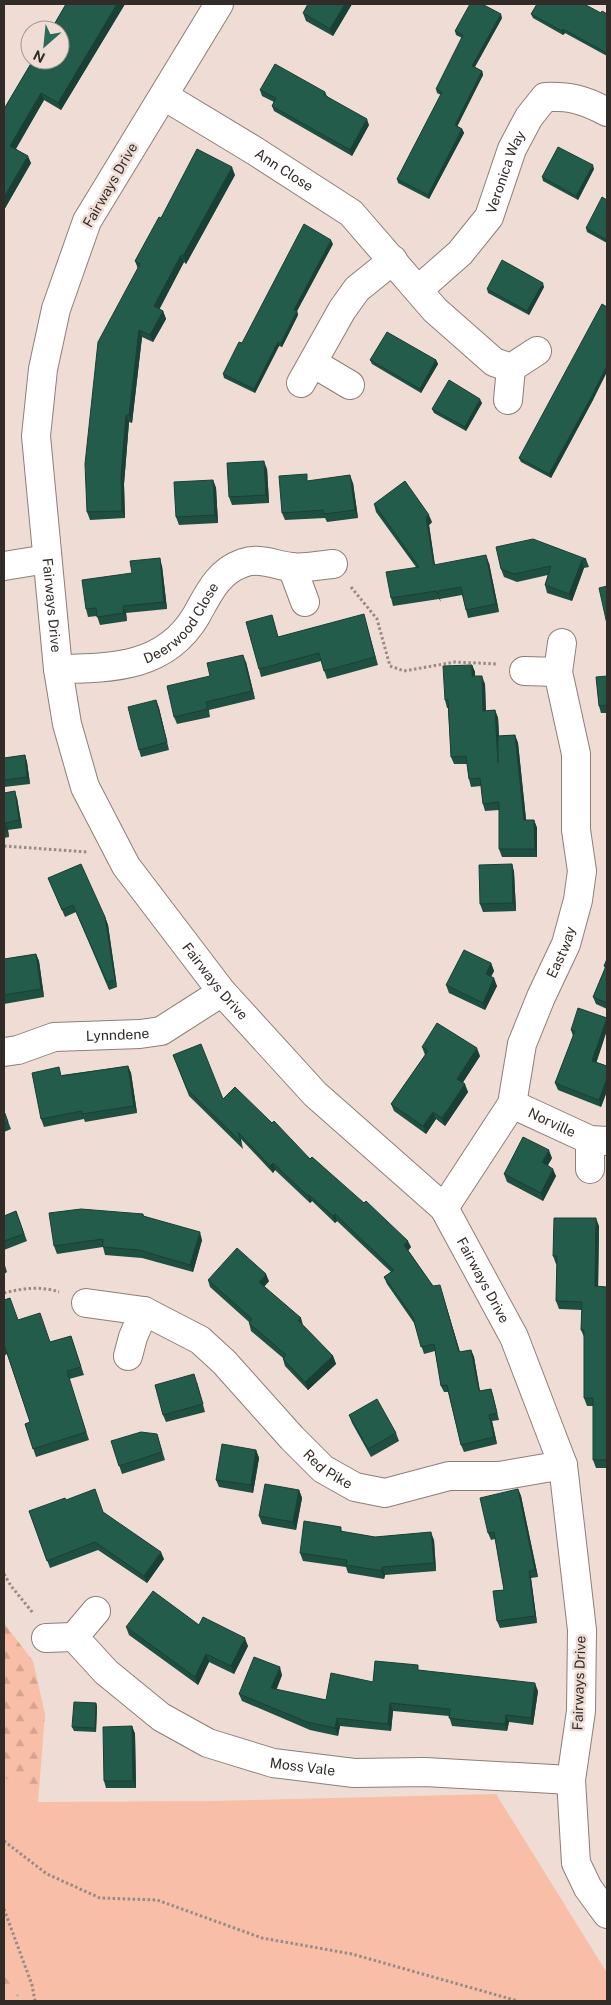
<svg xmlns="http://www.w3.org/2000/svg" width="611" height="2005" font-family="'Public Sans',sans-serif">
	<defs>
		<pattern id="forest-firs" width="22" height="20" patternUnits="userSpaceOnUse" patternTransform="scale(1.25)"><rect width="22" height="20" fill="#f8bea7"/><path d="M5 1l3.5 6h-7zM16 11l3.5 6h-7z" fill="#d5a390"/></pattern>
	</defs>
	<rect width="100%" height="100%" fill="#eedcd5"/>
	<path fill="#f8bea7" d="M4,1777L38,1802L212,1801L496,1794L607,1973V2001H23L4,1975Z"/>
	<g fill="url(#forest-firs)">
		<path d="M4,1619L6,1626L33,1661L45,1714L38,1802L4,1777Z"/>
		<path d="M4,1975L23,2001H4Z"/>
	</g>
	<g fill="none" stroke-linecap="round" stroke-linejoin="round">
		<defs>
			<g id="minor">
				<path id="s1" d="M219,4L87,221L56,309L43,369L36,436L58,669L67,724L85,787L126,866L222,992L315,1094L444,1208L514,1337L563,1465L582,1630L581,1711L571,1780L576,1863L588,1888L607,1914"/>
				<path id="s2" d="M164,96L255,151L351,213L435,310L494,362L511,368L537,351"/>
				<path id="s3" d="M418,290L460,253L489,217L512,149L529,117L545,97C570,96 585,100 607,112"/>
				<path d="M313,363L350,385"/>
				<path d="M301,383L342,310L357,289L393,260"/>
				<path d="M508,400L511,368"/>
				<path d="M4,566L47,559"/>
				<path d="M292,567L305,602"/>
				<path id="s4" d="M58,669C112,668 165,668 196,616C208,595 217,572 243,563C260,557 274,565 291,567C304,569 319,565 333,564"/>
				<path d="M524,671L558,672"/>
				<path id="s5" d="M4,1052L18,1050L54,1037L140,1034L161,1031L222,992"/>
				<path id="s6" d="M512,1104L590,1140L607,1141"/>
				<path d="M590,1169V1140"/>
				<path id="s7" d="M444,1208L512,1104L522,1044L541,997L566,944L578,900L582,871L576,830V754L558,672L562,643"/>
				<path id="s8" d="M86,1303L144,1311L200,1340L224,1362L292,1438L323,1469L355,1487L385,1493L449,1476H499L563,1465"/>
				<path d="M128,1356L133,1337L144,1311"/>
				<path id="s9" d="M96,1611L74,1637L106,1672L161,1717L208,1743L273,1763L354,1773L425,1772L571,1780"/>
				<path d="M46,1638L74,1637"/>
			</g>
		</defs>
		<use href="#minor" stroke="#8f7e78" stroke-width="30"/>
		<g stroke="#988b86" stroke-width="3" stroke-dasharray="2.5 2.5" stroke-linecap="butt">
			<path d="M351,587L377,619L390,666L404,671L455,662L497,664"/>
			<path d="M4,846L87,852"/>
			<path d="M4,1293C22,1288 42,1286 59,1292"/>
			<path d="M4,1574L11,1586L33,1613"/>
			<path d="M4,1841L47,1874L100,1898L157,1900L262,1938L352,1954L518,2001"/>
			<path d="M4,1909L32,1985L35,2001"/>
		</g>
		<use href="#minor" stroke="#fff" stroke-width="28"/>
	</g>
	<g fill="#1f4f41">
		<path d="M66,4H125L61,110L44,100L16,149L31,163L4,210V109Z"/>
		<path d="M352,4L333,36L306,21L303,13Z"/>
		<path d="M601,13L607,14V56L565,33L563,35L533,18L531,14Z"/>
		<path d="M502,18L475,67L482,71L483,75L457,126L462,129L464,133L429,199L398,183L397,179L441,95L437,93L436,89L462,38L456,35L455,31Z"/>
		<path d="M260,90L325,92L327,96L369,125L352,156L274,111L272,106L274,102L262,96Z"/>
		<path d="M594,169L578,200L543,181L542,177Z"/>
		<path d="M235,175L186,264L184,262L159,309L163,311L166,319L153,342L142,337L132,423L129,422L124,484L125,518L90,520L87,512L138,269L135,261L161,218Z"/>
		<path d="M607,200V243L587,232L586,228Z"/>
		<path d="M333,244L297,311L298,315L282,347L279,346L255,393L224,378L223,374L242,343Z"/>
		<path d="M544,287L529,315L488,293L487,289Z"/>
		<path d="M370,360H436L438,364L421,393L372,364Z"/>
		<path d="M594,398L551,478L521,462L519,458Z"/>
		<path d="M482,403L466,431L434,413L432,409Z"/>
		<path d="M267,469L269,503L232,505L229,497Z"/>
		<path d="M213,480L216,488L218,523L179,525L176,517Z"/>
		<path d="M309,481L353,483L358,518L327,522L325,518L285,520L282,513Z"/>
		<path d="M374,504L432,522L429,525L435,565L489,563L499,612L468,618L466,610L462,595L440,599L441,602L439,599L393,606L391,598L416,567L376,512Z"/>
		<path d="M586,559L589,567L584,568L572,601L547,593L545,585L548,575L517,582L504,577L501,569Z"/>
		<path d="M162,566L167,609L126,613L127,621L100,625L97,616L88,617L86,609L132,573Z"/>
		<path d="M272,615L278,637L366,622L378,665L327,679L321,661L261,677L259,669Z"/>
		<path d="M246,662L255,699L209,710L210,717L177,724L174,717L210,676Z"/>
		<path d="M472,665L475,672V676L485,684L486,711L495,710L498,718L499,736L515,735L518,743L526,820H534L537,828V857H502L499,849V810L485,811L483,804L481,786L471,787L469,779L467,764H454L451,757L448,708H447L445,700Z"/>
		<path d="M607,676V713H601L599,706Z"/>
		<path d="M156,700L159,708L169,750L141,757L139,750Z"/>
		<path d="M25,755L27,762L30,784L4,787V758Z"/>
		<path d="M4,793L17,798L22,828L8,830L9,837L4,838Z"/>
		<path d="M512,864L514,872L516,911L483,912L480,904Z"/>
		<path d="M48,878L105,917L108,925L117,987L109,990L76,912L65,917Z"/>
		<path d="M36,954L39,961L44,997L4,1004V959Z"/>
		<path d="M607,959V1009L596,1004L593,997L605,968L604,966Z"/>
		<path d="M491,963L494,971L491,977L497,986L485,1010L449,993L446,985Z"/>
		<path d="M607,1019V1030L596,1062L607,1066V1091L601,1107L558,1090L555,1083L573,1036L571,1030Z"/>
		<path d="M422,1047L480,1056L463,1082L468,1092L445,1126L436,1119L426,1134L394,1111L391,1104L425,1055Z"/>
		<path d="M173,1055L223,1099L272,1123L310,1159L411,1247L408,1250L433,1286L442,1292L460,1352L471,1350L474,1357L480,1391L491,1389L493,1395L499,1420L492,1421L497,1444L464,1452L461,1445L448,1392H444L441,1386L435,1351L424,1354L414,1323L387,1284L384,1277L391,1272L337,1221L335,1223L312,1201L310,1203L275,1170L273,1173L241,1139L243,1149L189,1096Z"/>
		<path d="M128,1066L131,1073L137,1113L85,1122L84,1119L44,1127L41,1119L62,1075Z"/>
		<path d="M4,1111L11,1129L4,1132Z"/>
		<path d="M552,1158L548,1165L556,1176L543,1201L507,1182L504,1174Z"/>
		<path d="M16,1211L27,1241L4,1250V1216Z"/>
		<path d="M143,1214L144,1216L202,1240L193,1272L142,1258L105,1255L103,1247L57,1254L54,1246Z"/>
		<path d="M599,1226L598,1287H607V1468H596L593,1460V1406H587L584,1398V1337L581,1330L582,1310L559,1309L556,1301L557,1264H556L553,1256Z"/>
		<path d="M4,1262L7,1272L4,1274Z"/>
		<path d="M208,1280L269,1281L264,1287L333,1356L336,1364L308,1390L285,1366L283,1359V1358L251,1331L249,1323V1322L210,1287Z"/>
		<path d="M4,1300L18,1320L50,1342L71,1336L84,1375L69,1379L89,1440L36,1457L25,1424L30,1422L7,1354L4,1356Z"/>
		<path d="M197,1382L205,1412L166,1422L163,1415Z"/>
		<path d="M349,1415L396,1433L399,1441L371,1457L352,1423Z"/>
		<path d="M157,1434L165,1460L122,1474L111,1441Z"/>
		<path d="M256,1450L259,1458L253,1493L219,1487L216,1480Z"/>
		<path d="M518,1489L521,1496L538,1577L531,1578L537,1623L500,1628L497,1621L504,1590L495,1539L491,1540L488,1533Z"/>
		<path d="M299,1490L302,1498L296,1530L262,1524L259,1516Z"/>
		<path d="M66,1500L103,1512L164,1559L147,1583L98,1550L50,1568L29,1511Z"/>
		<path d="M341,1527L342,1532L375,1537L434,1540L436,1571L385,1575L384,1579L348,1573L346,1567L303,1561L300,1553Z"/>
		<path d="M199,1625L248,1646L234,1674L209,1662L198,1685L129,1635L126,1627Z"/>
		<path d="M420,1670L538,1691L533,1725L509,1722L507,1731L452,1726L449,1716L393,1711L391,1731L340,1726L338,1736L310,1730L242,1701L239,1694L282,1675L276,1690L326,1700L373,1682Z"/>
		<path d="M96,1703L97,1707L96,1732L74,1731L72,1727Z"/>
		<path d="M132,1726L135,1734L136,1788H106L104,1781Z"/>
	</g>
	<g fill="#194035">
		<path d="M117,4H125L61,110L58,103Z"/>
		<path d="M345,4H352L333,36L330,29Z"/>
		<path d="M501,14L502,18L473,70L472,66Z"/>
		<path d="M563,29L565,33L563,35L562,31Z"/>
		<path d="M482,71L483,75L456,129L455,125Z"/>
		<path d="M41,93L44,100L13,153L10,146Z"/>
		<path d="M367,119L369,125L352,156L350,150Z"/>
		<path d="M462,129L464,133L429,199L428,195Z"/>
		<path d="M28,156L31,163L4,210V197Z"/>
		<path d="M593,165L594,169L578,200L576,196Z"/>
		<path d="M232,167L235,175L186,264L183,256Z"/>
		<path d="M331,240L333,244L297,311L298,315L282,347L281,343L294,310Z"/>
		<path d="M181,255L184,262L157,314L154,306Z"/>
		<path d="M543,283L544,287L529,315L527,311Z"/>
		<path d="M163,311L166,319L153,342L150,335Z"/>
		<path d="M4,327L5,332L4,340Z"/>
		<path d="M139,330L142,337L132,423L129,415Z"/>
		<path d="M278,342L279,346L255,393L254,389Z"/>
		<path d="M436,360L438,364L421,393L420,389Z"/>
		<path d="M607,365V372L594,398L551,478L549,474Z"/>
		<path d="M480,399L482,403L466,431L465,427Z"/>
		<path d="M126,415L129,422L124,484L125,518L122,511L121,476Z"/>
		<path d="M264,461L267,469L269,503L266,495Z"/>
		<path d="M350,475L353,483L358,518L355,510Z"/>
		<path d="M213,480L216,488L218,523L215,515Z"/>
		<path d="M429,515L432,522L429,525L436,573L434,565L426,517Z"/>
		<path d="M486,555L489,563L499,612L496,604Z"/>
		<path d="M160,558L162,566L167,609L164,602Z"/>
		<path d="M582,560L584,568L572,601L569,594Z"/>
		<path d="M123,606L126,613L127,621L124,613Z"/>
		<path d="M243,655L246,662L255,699L252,691Z"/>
		<path d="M472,665L475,672V684L472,676Z"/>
		<path d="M482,676L485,684L486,719L483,711Z"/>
		<path d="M156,700L159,708L169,750L167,742Z"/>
		<path d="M495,710L498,718L501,770L498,763Z"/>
		<path d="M515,735L518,743L527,828L524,820Z"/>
		<path d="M25,755L27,762L30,784L27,777Z"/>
		<path d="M15,791L17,798L22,828L19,820Z"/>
		<path d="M534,820L537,828V857L535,849Z"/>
		<path d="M5,823L8,830L9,837L6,830Z"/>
		<path d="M512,864L514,872L516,911L513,903Z"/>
		<path d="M105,917L108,925L117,987L115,980Z"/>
		<path d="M36,954L39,961L44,997L41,989Z"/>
		<path d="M491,963L494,971L488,982L486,974Z"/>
		<path d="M494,978L497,986L485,1010L483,1003Z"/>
		<path d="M607,1018V1030L595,1067L592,1061Z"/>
		<path d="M477,1048L480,1056L460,1087L457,1079Z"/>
		<path d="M128,1066L131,1073L137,1113L134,1106Z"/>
		<path d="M607,1078V1091L601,1107L599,1100Z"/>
		<path d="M465,1084L468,1092L445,1126L442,1118Z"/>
		<path d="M433,1112L436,1119L426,1134L423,1126Z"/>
		<path d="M549,1150L552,1158L545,1170L542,1162Z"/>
		<path d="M273,1163L275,1170L273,1173L270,1166Z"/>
		<path d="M553,1169L556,1176L543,1201L541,1193Z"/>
		<path d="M309,1195L312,1201L310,1203L308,1196Z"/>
		<path d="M335,1214L337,1221L335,1223L333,1216Z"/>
		<path d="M596,1218L599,1226L598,1294L595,1286Z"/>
		<path d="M200,1232L202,1240L193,1272L190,1265Z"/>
		<path d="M408,1241L411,1247L407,1252L404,1245Z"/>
		<path d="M266,1274L269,1281L261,1290L259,1282Z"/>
		<path d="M440,1285L442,1292L462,1359L459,1352Z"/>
		<path d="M301,1318L303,1325L298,1320Z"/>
		<path d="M471,1350L474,1357L481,1398L479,1391Z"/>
		<path d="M333,1356L336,1364L308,1390L305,1382Z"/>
		<path d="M489,1415L492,1421L497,1444L494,1437Z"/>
		<path d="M256,1450L259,1458L253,1493L251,1485Z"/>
		<path d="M518,1489L521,1496L538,1577L535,1570Z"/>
		<path d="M299,1490L302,1498L296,1530L293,1522Z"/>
		<path d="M431,1532L434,1540L436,1571L434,1563Z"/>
		<path d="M161,1552L164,1559L147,1583L144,1576Z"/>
		<path d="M382,1567L385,1575L384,1579L382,1571Z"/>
		<path d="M529,1571L531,1578L537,1623L535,1616Z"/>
		<path d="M245,1638L248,1646L234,1674L231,1666Z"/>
		<path d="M206,1654L209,1662L198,1685L195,1677Z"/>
		<path d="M280,1667L282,1675L274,1696L271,1688Z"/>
		<path d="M535,1683L538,1691L533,1725L531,1718Z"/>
		<path d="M96,1703L97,1707L96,1732L95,1728Z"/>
		<path d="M390,1703L393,1711L391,1731L388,1724Z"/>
		<path d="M506,1715L509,1722L507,1731L505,1724Z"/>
		<path d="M337,1718L340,1726L338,1736L335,1728Z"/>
		<path d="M132,1726L135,1734L136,1788L133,1781Z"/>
	</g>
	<g fill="#245c4c" stroke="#194035">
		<path d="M66,4H117L58,103L41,93L10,146L28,156L4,197V109L33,60H60V30H51Z"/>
		<path d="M308,4H345L330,29L303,13Z"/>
		<path d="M470,4H482L501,14L472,66L482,71L455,125L462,129L428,195L397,179L442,92L436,89L463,35L455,31Z"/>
		<path d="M537,4H584L601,13L602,11L607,14V53L563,29L562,31L531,14Z"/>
		<path d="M275,64L325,92L324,95L367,119L350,150L272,106L276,98L260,90Z"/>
		<path d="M558,147L593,165L576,196L542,177Z"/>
		<path d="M197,149L232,167L183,256L181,255L154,306L163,311L150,335L139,330L129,415H126L121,476L122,511L87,512L85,464L98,342L140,264L135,261L159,217L161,218Z"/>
		<path d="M602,197L607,200V240L586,228Z"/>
		<path d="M304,224L331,240L294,310L297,311L281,343L278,342L254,389L223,374L239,342L242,343Z"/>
		<path d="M502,260L543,283L527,311L487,289Z"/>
		<path d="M602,304L607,307V365L593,394L549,474L519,458Z"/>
		<path d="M387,332L436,360L420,389L370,360Z"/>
		<path d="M449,380L480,399L465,427L432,409Z"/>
		<path d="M264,461L266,495L229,497L227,463Z"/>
		<path d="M307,474V481L350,475L355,510L324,514L323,510L282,513L279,476Z"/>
		<path d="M213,480L215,515L176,517L174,482Z"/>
		<path d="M405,481L429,515L426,517L434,565L486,555L496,604L466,610L461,587L438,591V594L436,591L391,598L386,572L419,567L374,504Z"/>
		<path d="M533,539L586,559L582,560L569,594L545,585L551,566L514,574L501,569L496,547Z"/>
		<path d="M160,558L164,602L123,606L124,613L97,617L96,608L86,609L82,580L132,573L130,561Z"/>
		<path d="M607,586V624L599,588Z"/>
		<path d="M364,614L375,657L324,671L319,653L259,669L246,622L272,615L278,637Z"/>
		<path d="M243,655L252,691L206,702L208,709L174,717L167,686L210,676L207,663Z"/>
		<path d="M472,665V676H482L483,711L495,710L498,763V736L515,735L524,820H534L535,849H499V802L483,804L480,778L469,779L466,756L451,757L448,700H445L443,666Z"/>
		<path d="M607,676V705L599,706L596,677Z"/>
		<path d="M156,700L167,742L139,750L128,707Z"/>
		<path d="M25,755L27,777L4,780V758Z"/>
		<path d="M15,791L19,820L5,823L6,830L4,831V793Z"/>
		<path d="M81,864L105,917L115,980L107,982L73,905L62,910L48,878Z"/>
		<path d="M512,864L513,903L480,904L479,865Z"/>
		<path d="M464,950L491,963L486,974L494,978L483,1003L446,985Z"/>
		<path d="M36,954L41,989L4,995V959Z"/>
		<path d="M607,959V1003L593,997L606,966H604Z"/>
		<path d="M578,1008L607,1018L592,1061L607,1066V1078L599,1100L555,1083L575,1031L571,1030Z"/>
		<path d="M437,1023L477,1048L457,1079L465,1084L442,1118L433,1112L423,1126L391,1104L428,1051L422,1047Z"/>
		<path d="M201,1044L223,1099L235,1087L272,1123L274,1121L310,1159L312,1157L364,1203L366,1201L408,1241L404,1245L433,1286L440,1285L459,1352L471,1350L479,1391L491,1389L497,1413L489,1415L494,1437L461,1445L447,1385L441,1386L434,1344L421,1347L413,1317L384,1277L394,1270L335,1214L333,1216L309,1195L308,1196L273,1163L270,1166L238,1132L241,1142L187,1089L173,1055Z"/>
		<path d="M128,1066L134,1106L82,1114V1111L41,1119L32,1073L59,1067L61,1076Z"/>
		<path d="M4,1111L8,1122L4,1123Z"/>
		<path d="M523,1137L549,1150L542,1162L553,1169L541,1193L504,1174Z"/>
		<path d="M81,1209L143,1214V1216L200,1232L190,1265L139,1250L103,1247V1239L54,1246L49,1213Z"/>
		<path d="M16,1211L24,1234L4,1241V1216Z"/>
		<path d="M554,1218H596L595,1286L607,1287V1460H593V1398H584V1330H581L582,1302L556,1301L557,1256H553Z"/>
		<path d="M237,1248L266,1274L259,1282L301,1318L298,1320L333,1356L305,1382L283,1359L286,1355L249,1323L252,1319L208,1280Z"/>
		<path d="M10,1298L18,1320L40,1313L50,1342L71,1336L81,1367L67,1371L86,1432L33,1449L25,1424L30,1422L5,1347H4V1300Z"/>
		<path d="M194,1374L203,1404L163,1415L155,1385Z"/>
		<path d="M377,1399L396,1433L368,1449L349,1415Z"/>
		<path d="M141,1432L157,1434L162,1452L119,1466L111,1441Z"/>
		<path d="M222,1444L256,1450L251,1485L216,1480Z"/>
		<path d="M265,1484L299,1490L293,1522L259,1516Z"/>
		<path d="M95,1489L103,1512L161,1552L144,1576L95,1542L47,1561L29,1511L65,1498L66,1500Z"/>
		<path d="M518,1489L535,1570L529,1571L535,1616L497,1621L493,1591L504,1590L494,1532L488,1533L480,1498Z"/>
		<path d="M304,1521L341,1527L340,1531L375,1537L431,1532L434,1563L382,1567V1571L346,1565L347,1560L300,1553Z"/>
		<path d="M153,1591L199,1625L203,1617L245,1638L231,1666L206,1654L195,1677L126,1627Z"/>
		<path d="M254,1657L280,1667L271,1688L326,1700L331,1673L373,1682L375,1661L418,1665V1670L535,1683L531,1718L506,1715L505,1724L471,1721L449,1718L450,1709L390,1703L388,1724L337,1718L335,1728L307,1722L239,1694Z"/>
		<path d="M74,1702L96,1703L95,1728L72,1727Z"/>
		<path d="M132,1726L133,1781H104L103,1727Z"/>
	</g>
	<g text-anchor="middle" stroke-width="5" stroke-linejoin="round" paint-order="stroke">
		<g font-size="14" fill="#322c29" stroke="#eedcd5">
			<text dy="5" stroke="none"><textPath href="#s2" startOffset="141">Ann Close</textPath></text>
			<text dy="5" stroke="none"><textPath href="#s3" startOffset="150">Veronica Way</textPath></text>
			<text transform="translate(110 185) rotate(-60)" y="5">Fairways Drive</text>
			<text dy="5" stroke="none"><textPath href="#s1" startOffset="646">Fairways Drive</textPath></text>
			<text dy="5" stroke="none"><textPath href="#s4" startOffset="140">Deerwood Close</textPath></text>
			<text dy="5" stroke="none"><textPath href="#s7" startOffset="285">Eastway</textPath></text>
			<text dy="5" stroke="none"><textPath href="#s1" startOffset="1066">Fairways Drive</textPath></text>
			<text dy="5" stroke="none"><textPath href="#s5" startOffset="116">Lynndene</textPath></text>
			<text dy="5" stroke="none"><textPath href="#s6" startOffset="44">Norville</textPath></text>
			<text dy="5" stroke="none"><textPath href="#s1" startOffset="1471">Fairways Drive</textPath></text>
			<text dy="5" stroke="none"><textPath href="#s8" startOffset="304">Red Pike</textPath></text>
			<text transform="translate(579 1683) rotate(-88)" y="5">Fairways Drive</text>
			<text dy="5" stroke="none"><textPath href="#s9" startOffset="304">Moss Vale</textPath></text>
		</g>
	</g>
	<rect width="611" height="2005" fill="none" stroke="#322c29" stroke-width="10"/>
	<g transform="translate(45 45) rotate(207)"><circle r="24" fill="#eedcd5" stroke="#a39690"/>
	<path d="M0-4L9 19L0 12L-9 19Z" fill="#2b6a57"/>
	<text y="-8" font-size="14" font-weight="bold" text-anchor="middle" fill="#322c29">N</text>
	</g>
</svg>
